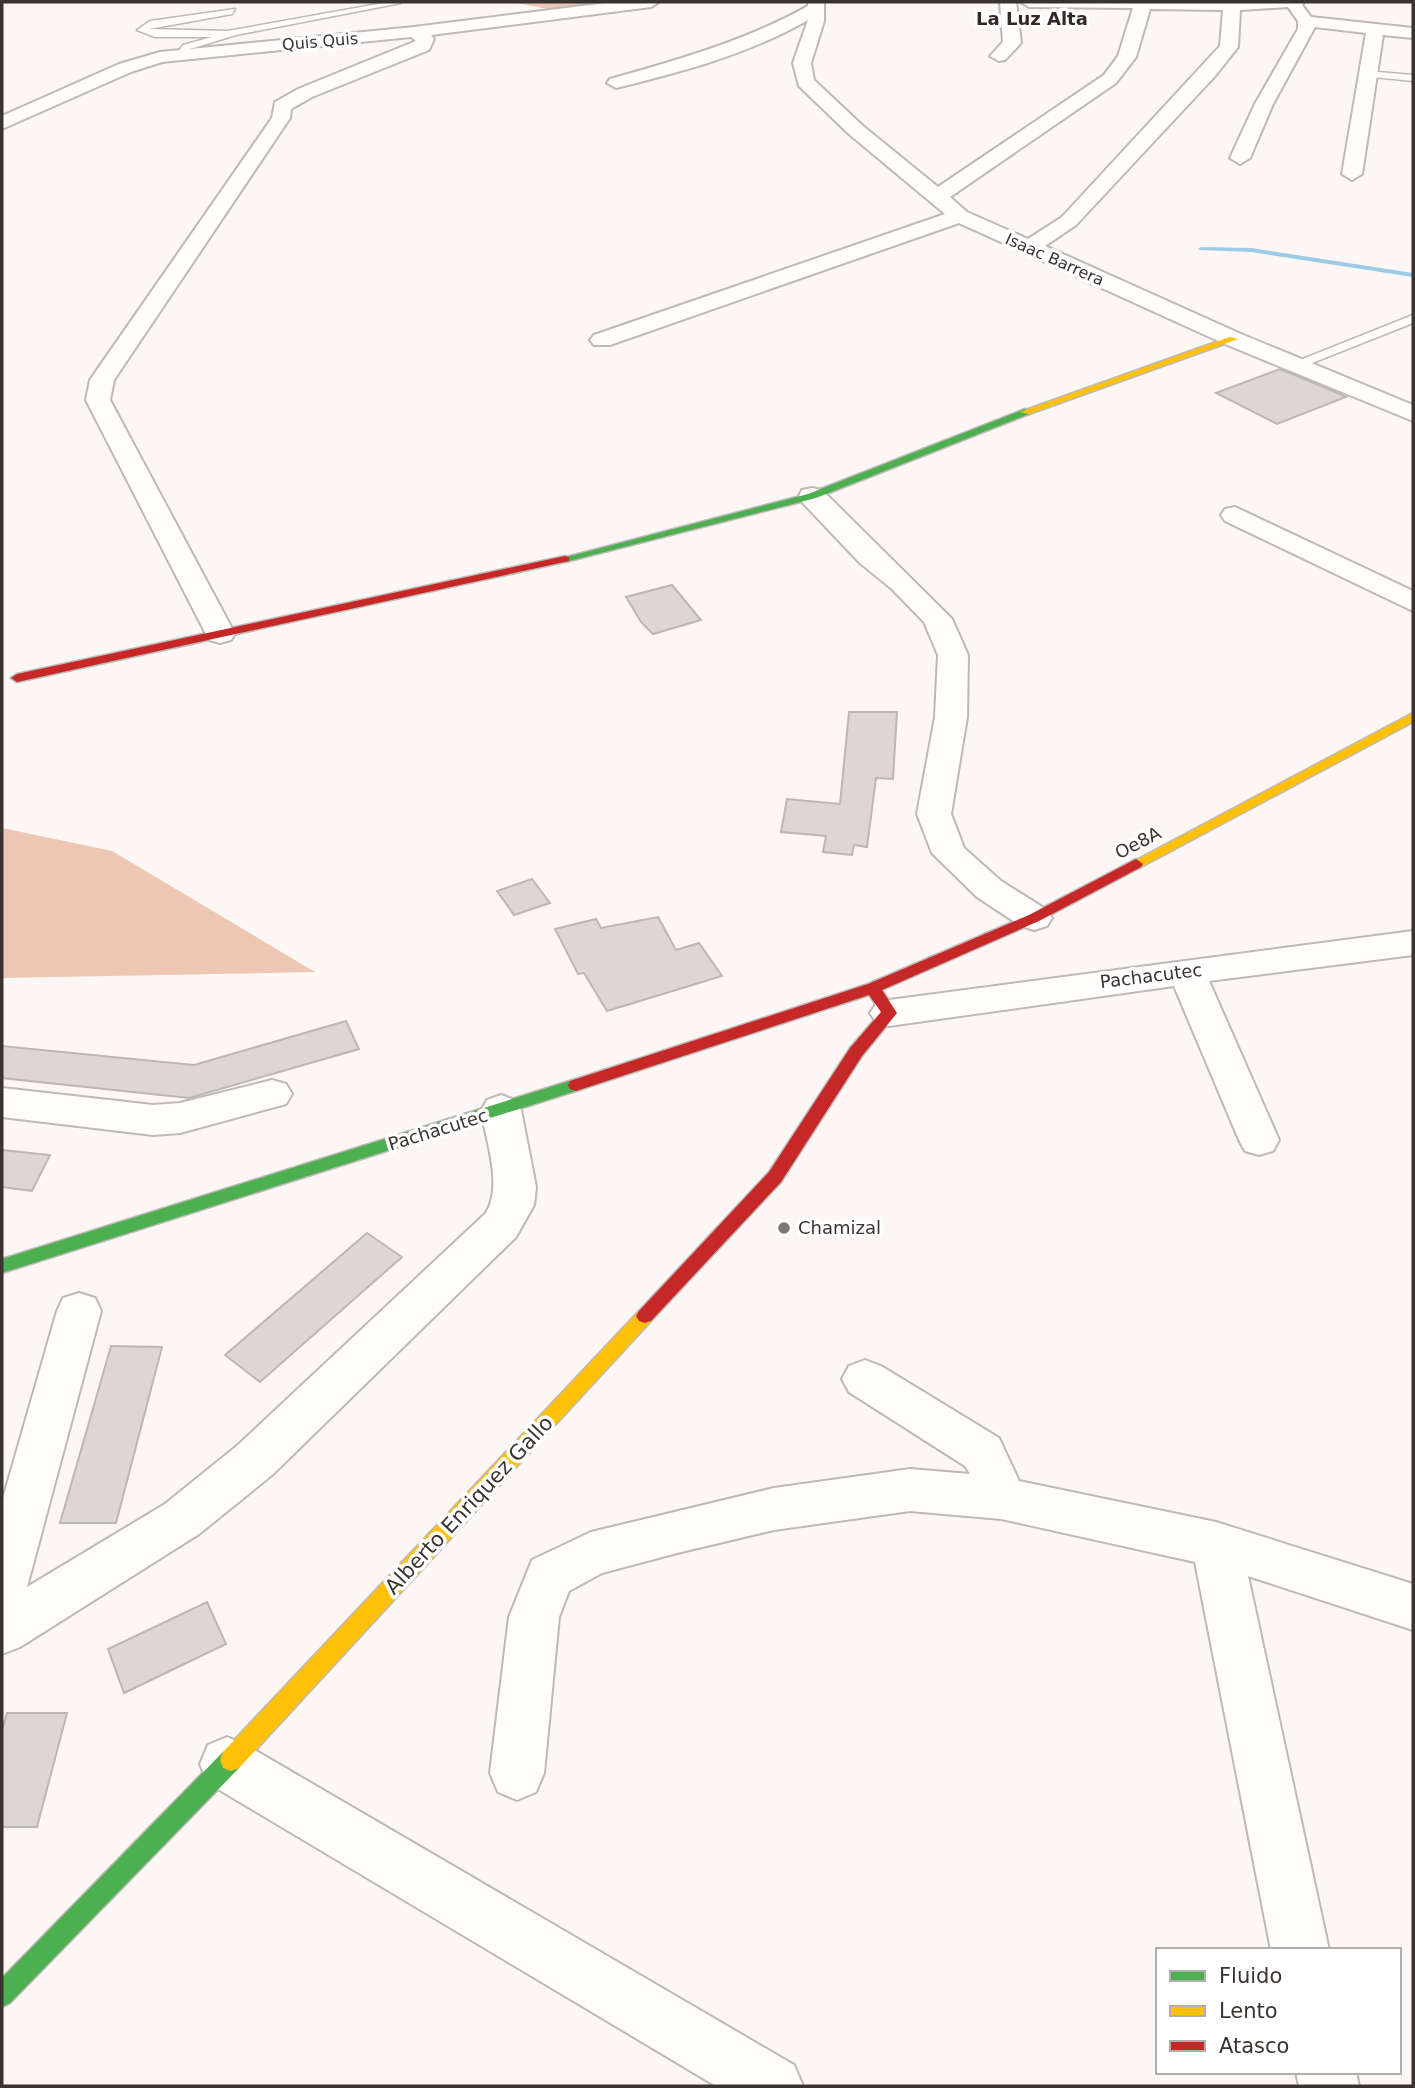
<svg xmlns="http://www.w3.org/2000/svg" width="1415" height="2088" font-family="'DejaVu Sans',sans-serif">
	<rect width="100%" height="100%" fill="#fcf6f4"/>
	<g fill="#edc7b3">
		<path d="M520,2H643L578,15L517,3Z"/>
		<path d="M2,828L112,851L315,972L2,978Z"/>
	</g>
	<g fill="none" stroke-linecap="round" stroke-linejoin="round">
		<path fill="#9ccbe6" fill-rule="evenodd" d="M1201,247L1251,248L1413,273V277L1251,252L1199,250L1198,249Z"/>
	</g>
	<g fill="#dcd6d4" stroke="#bcb6b4" stroke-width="2">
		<path d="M1280,369L1338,393L1346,397L1277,424L1216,393Z"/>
		<path d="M672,585L701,620L653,634L641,622L626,597Z"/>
		<path d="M849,712H897L893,779L876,778L867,847L854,845L852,855L823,852L826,836L781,832L787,799L840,804Z"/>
		<path d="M532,879L550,903L514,915L497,891Z"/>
		<path d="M658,917L676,950L699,943L722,976L607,1011L584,973L578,974L555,929L596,919L601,928Z"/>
		<path d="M346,1021L359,1049L189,1098L2,1078V1046L194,1065Z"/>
		<path d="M2,1150L50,1155L32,1191L2,1187Z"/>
		<path d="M367,1233L402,1257L260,1382L225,1355Z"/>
		<path d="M111,1346L162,1347L116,1523H60Z"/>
		<path d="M207,1602L226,1644L124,1693L108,1649Z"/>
		<path d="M7,1713H67L37,1827H2V1731Z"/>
	</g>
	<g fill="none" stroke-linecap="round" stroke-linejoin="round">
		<defs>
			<g id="lane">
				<path d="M389,2L401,3L236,35L190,49L182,57L177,54L183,45L212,37H155L137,30L150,21L235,9L232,14L149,29L228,31Z"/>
				<path d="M1366,71L1413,75V81L1363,76Z"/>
				<path d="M1413,315V323L1302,367L1290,364Z"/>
			</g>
			<g id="street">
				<path d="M614,2H659L651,7L431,35L434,39L429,50L312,97L291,109L290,118L114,380L110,400L235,634L231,640L220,643L209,640L86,400L90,380L272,118L275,102L298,89L416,41L411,37L162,62L131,72L2,129V116L119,64L160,52L414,27Z"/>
				<path d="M808,2H824V21L811,63L814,80L863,126L938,187L1104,75L1118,56L1133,8L1029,7L1021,2H1304L1302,5L1311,17L1413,28V38L1383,35L1362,174L1352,180L1342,174L1366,33L1315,27L1273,104L1250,158L1240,164L1230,158L1255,104L1298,29V21L1288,7L1240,10L1238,47L1215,76L1076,225L1045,246L1241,334L1413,405V421L1225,344L959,223L610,345H594L590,340L594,335L945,214L849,134L799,86L793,63L808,20C749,54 681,72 616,88L607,83L610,79C678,60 745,41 808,6ZM1150,9L1223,10L1220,46L1062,217L1028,239L967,212L950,197L1116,83L1136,57Z"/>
				<path d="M1000,2H1016L1021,43L1005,60L999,61L990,56L1003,42Z"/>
				<path d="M812,488L822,490L952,619L968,655L967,717L951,814L964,848L1001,881L1047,910L1052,918L1047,926L1034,930L1021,926L977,897L932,853L917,814L935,717L938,655L924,622L892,589L860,563L802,502L799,496L802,490Z"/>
				<path d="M1235,507L1413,591V611L1225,521L1221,515L1225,509Z"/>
				<path d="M1413,931V955L1209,981L1279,1140L1273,1151L1259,1155L1245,1151L1239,1140L1174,986L889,1026L876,1022L870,1013L876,1004L889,1000Z"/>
				<path d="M272,1080L286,1084L292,1094L286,1104L180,1133L153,1135L2,1117V1088L153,1105L180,1103Z"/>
				<path d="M501,1095L515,1100L521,1110L536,1187L534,1205L516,1237L272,1475L199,1534L20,1647L2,1654V1502L57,1311L63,1298L79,1293L95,1298L101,1311L27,1587L165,1504L238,1445L486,1213C503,1185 486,1141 481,1110L487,1100Z"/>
				<path d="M865,1360L881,1366L999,1438L1019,1481L1216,1522L1413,1584V1630L1248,1576L1329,1950H1271L1195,1562L1001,1519L910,1511L774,1530L677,1553L602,1573L569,1591L559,1617L544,1773L536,1792L517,1800L498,1792L490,1773L509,1617L532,1560L591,1532L774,1488L910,1469L970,1474L965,1466L849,1392L842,1379L849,1366Z"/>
				<path d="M227,1737L246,1745L794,2065L803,2086H716L208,1783L200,1764L208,1745Z"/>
				<path d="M1296,2072H1356L1359,2086H1299Z"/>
			</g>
			<g id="fast">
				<path d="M1025,409L1030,412L1029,414L816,498L565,562L559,559L808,494Z"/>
				<path d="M576,1079L582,1081L584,1085L582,1089L2,1273V1259Z"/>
				<path d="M231,1749L239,1752L242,1760L239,1768L10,2003L2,2007V1978L223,1752Z"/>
			</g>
			<g id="slow">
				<path d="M1230,337L1238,339L1029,414L1020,412Z"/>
				<path d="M1413,713V722L1141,867L1136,869L1129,864Z"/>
				<path d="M645,1309L651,1311L654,1316L651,1321L239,1768L231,1771L223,1768L220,1760L223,1752L639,1311Z"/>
			</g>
			<g id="jam">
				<path d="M565,556L569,557V561L17,682L11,678L17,674Z"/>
				<path d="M1136,859L1143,864L1141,867L1039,921L882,990L897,1013L862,1056L781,1182L651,1321L645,1323L639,1321L636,1316L639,1311L769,1172L850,1048L881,1012L869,995L576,1091L570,1089L568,1085L570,1081L868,984L1029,915Z"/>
			</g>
		</defs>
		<use href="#lane" stroke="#beb9b7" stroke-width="3"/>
		<use href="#street" stroke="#beb9b7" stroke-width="4"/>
		<use href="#fast" stroke="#beb9b7" stroke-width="3"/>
		<use href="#slow" stroke="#beb9b7" stroke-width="3"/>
		<use href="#jam" stroke="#beb9b7" stroke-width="3"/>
		<use href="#lane" fill="#fffefd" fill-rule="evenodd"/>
		<use href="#street" fill="#fffefd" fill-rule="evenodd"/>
		<use href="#fast" fill="#4caf50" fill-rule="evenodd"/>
		<use href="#slow" fill="#ffc107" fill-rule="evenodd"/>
		<use href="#jam" fill="#c62828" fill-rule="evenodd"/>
	</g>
	<circle fill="#7e7875" stroke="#fff" stroke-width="2.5" cx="784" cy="1228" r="7"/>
	<g text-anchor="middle" stroke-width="7" stroke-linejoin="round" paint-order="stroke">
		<g font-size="16" fill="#3a3431" stroke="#fff">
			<text transform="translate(320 41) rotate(-5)" y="6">Quis Quis</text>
			<text transform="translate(1055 259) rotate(24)" y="6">Isaac Barrera</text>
		</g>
		<g font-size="18" font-weight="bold" fill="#332823" stroke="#fff">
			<text x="1032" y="25">La Luz Alta</text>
		</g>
		<g font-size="18" fill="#3a3431" stroke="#fff">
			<text transform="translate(1138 843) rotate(-27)" y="6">Oe8A</text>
			<text transform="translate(1151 976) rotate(-7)" y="6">Pachacutec</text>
			<text transform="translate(438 1130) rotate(-17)" y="6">Pachacutec</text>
		</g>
		<g font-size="18" fill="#3a3431" stroke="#fff" text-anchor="start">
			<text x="798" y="1234">Chamizal</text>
		</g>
		<g font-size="21" fill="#3a3431" stroke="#fff">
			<text transform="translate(469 1505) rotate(-47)" y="7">Alberto Enriquez Gallo</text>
		</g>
	</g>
	<rect width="1415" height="2088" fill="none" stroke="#3a3431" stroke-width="7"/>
	<rect x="1156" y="1948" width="245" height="126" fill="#ffffff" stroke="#b0aead" stroke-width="2"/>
	<rect x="1170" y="1971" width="35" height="10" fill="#4caf50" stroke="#b0aead" stroke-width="2"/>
	<text x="1219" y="1983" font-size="21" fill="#3a3431">Fluido</text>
	<rect x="1170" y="2006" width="35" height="10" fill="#ffc107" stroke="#b0aead" stroke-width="2"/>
	<text x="1219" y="2018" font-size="21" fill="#3a3431">Lento</text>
	<rect x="1170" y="2041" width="35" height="10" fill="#c62828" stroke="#b0aead" stroke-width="2"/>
	<text x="1219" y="2053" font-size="21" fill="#3a3431">Atasco</text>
</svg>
